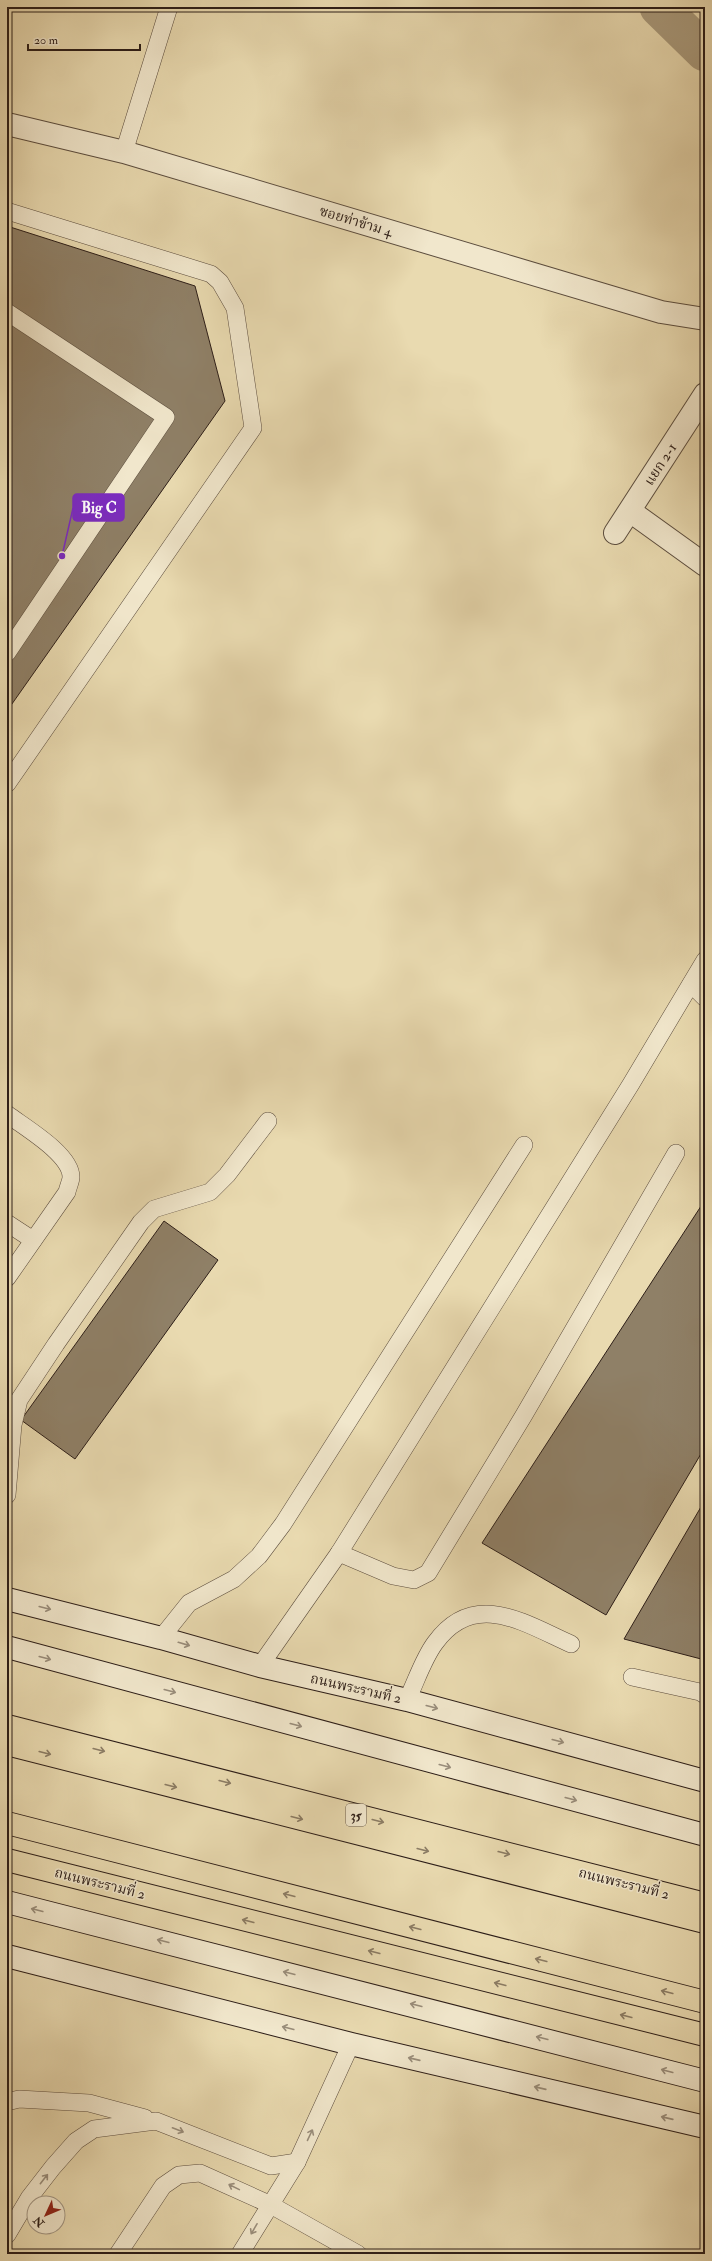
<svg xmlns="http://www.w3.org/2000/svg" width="712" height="2261" font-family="'IM FELL Double Pica','Noto Serif Thai',serif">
	<rect width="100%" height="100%" fill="#e9dab0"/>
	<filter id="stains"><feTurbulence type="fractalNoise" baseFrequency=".005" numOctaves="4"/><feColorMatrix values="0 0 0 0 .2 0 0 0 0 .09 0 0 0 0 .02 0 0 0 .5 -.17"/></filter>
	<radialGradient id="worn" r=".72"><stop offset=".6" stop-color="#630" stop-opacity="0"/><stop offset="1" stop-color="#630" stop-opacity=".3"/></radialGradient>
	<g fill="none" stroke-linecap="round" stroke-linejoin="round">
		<path stroke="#a99a7c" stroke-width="39" d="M659,7L705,52"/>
	</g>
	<g fill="#8f8067" stroke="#2d1e18">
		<path d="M7,226L195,286L225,401L7,711Z"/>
		<path d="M705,1200V1447L606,1615L482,1543Z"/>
		<path d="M164,1221L218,1260L75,1459L21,1420Z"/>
		<path d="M705,1500V1660L624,1639Z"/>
	</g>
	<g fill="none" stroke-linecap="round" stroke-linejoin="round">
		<defs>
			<g id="service">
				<path d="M124,152L169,7"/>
				<path d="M7,211L211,274L220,282L235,308L253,428L7,784"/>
				<path d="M7,312L166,417L7,653"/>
				<path d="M691,984L705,998"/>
				<path d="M7,1114C24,1127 71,1154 71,1177C71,1181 68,1187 67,1192L7,1278"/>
				<path d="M7,1223L33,1240"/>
				<path d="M7,1495L13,1425L19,1400L56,1344L141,1222L154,1209L210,1192L227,1175L268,1121"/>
				<path d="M339,1553L393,1576L414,1580L428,1573L524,1415L676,1153"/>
				<path d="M161,1638L189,1603L234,1579L259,1556L283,1524L524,1145"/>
				<path d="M260,1666L339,1553L631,1084L705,960"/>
				<path d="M632,1677L700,1692L705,1695"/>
				<path d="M407,1700C416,1682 423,1659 435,1643C474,1589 524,1623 571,1644"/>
				<path d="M7,2102L19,2099L89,2103L145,2118"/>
				<path d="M7,2235L29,2198L53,2167L76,2141L94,2129L156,2121L271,2166L297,2162"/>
				<path d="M118,2254L163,2186L179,2175L200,2173L269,2204L358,2254"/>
				<path d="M240,2254L297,2162L351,2044"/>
			</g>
			<g id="minor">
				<path d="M7,124L124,152L661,312L705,319"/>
				<path d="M630,511L705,565"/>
				<path d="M615,533L705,394"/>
			</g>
			<g id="secondary">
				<path d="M7,1599L161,1638L260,1666L407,1700L705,1781"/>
				<path d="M7,1647L705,1835"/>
				<path d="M7,1902L705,2081"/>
				<path d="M7,1956L351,2044L705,2127"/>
			</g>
			<g id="trunk">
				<path d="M7,1726L705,1904"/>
				<path d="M7,1860L705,2035"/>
			</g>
			<g id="motorway">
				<path d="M7,1744L705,1922"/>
				<path d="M7,1823L705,2002"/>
			</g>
		</defs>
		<use href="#service" stroke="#5c4d3e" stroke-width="18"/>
		<use href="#minor" stroke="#5c4d3e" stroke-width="24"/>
		<use href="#secondary" stroke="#2d1e18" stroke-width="24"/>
		<use href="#trunk" stroke="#2d1e18" stroke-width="24"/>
		<use href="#motorway" stroke="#2d1e18" stroke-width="24"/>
		<use href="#service" stroke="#f1e7cc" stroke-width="17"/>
		<use href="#minor" stroke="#f1e7cc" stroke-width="22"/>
		<use href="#secondary" stroke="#f1e7cc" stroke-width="22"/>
		<use href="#trunk" stroke="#e9dab0" stroke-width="22"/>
		<use href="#motorway" stroke="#e9dab0" stroke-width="22"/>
	</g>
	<defs><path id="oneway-shaft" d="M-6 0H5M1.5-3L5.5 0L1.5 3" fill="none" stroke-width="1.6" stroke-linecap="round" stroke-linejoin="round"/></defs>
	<g stroke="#998d7b">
		<use href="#oneway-shaft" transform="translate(45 1608) rotate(14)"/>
		<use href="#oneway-shaft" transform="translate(184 1644) rotate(16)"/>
		<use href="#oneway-shaft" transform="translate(45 1658) rotate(15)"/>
		<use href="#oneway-shaft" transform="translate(170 1691) rotate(15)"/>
		<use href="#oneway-shaft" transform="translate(432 1707) rotate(15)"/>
		<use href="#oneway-shaft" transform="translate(296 1725) rotate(15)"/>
		<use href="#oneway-shaft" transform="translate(558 1741) rotate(15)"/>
		<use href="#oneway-shaft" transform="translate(445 1766) rotate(15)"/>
		<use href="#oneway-shaft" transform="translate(571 1799) rotate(15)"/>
		<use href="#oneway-shaft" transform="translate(37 1910) rotate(-166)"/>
		<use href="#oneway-shaft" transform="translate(163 1941) rotate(-166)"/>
		<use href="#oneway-shaft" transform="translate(289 1973) rotate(-166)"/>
		<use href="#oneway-shaft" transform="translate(416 2005) rotate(-166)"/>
		<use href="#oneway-shaft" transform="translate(288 2028) rotate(-166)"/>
		<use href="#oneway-shaft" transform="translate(542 2038) rotate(-166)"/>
		<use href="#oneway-shaft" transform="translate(414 2059) rotate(-167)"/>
		<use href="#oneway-shaft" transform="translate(667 2071) rotate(-165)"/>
		<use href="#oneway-shaft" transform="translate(540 2088) rotate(-167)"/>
		<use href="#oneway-shaft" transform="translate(667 2118) rotate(-167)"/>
		<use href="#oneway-shaft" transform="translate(178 2130) rotate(21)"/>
		<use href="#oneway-shaft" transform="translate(310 2135) rotate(-65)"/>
		<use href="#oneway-shaft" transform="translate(44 2179) rotate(-52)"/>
		<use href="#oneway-shaft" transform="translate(234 2187) rotate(-154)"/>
		<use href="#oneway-shaft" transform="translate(254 2229) rotate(120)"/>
	</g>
	<g stroke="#8b7c64">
		<use href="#oneway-shaft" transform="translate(99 1750) rotate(14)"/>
		<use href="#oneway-shaft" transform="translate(45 1753) rotate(14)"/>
		<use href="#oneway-shaft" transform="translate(225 1782) rotate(14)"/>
		<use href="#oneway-shaft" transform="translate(171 1786) rotate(14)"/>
		<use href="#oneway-shaft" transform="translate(297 1818) rotate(14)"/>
		<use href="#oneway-shaft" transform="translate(378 1821) rotate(14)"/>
		<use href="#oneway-shaft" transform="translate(423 1850) rotate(14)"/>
		<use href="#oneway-shaft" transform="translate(504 1853) rotate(14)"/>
		<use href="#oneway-shaft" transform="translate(289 1895) rotate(-166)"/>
		<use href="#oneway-shaft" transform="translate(248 1921) rotate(-166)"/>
		<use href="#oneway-shaft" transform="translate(415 1928) rotate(-166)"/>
		<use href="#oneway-shaft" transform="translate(374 1952) rotate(-166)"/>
		<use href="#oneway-shaft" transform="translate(541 1960) rotate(-166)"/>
		<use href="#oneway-shaft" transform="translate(500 1984) rotate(-166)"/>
		<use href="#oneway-shaft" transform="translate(667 1992) rotate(-166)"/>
		<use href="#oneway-shaft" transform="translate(626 2016) rotate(-166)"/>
	</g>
	<g text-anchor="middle" stroke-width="3" stroke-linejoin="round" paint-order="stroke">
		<rect fill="#f1e7cc" stroke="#685a4e" stroke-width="1" x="346" y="1804" width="20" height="22" rx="3"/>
		<g font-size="13" font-weight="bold" fill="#2d1e18">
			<text x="356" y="1820">35</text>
		</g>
		<g font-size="14" fill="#2d1e18" stroke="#f1e7cc">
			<text transform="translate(356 221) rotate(17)" y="5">ซอยท่าข้าม 4</text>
			<text transform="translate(660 464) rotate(-57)" y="5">แยก 2-1</text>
			<text transform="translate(356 1688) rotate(13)" y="5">ถนนพระรามที่ 2</text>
			<text transform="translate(100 1883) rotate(14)" y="5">ถนนพระรามที่ 2</text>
			<text transform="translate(624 1883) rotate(14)" y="5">ถนนพระรามที่ 2</text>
		</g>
	</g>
	<path fill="none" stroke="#7b2cbf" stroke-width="1.5" d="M62 556L73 508"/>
	<circle fill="#7b2cbf" stroke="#f1e7cc" stroke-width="1.5" cx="62" cy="556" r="4"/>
	<rect fill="#7b2cbf" stroke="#7b2cbf" stroke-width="1.5" x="73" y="494" width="51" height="27" rx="4"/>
	<g font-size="15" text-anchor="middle" font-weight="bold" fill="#fff">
		<text x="99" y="513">Big C</text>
	</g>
	<rect width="712" height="2261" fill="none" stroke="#e9dab0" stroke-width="24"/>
	<rect x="8" y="8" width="696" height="2245" fill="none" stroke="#2d1e18" stroke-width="2"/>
	<rect x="12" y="12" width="688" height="2237" fill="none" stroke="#2d1e18"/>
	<g transform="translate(46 2215) rotate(226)"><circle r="19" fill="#f1e7cc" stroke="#a39784"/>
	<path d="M0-3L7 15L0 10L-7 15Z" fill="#8f2418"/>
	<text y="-6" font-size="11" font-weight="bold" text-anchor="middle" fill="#2d1e18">N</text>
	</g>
	<path d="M28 44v6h112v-6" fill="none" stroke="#2d1e18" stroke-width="2"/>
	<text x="34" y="44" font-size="12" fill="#2d1e18" stroke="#f1e7cc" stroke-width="3" paint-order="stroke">20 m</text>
	<rect width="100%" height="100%" filter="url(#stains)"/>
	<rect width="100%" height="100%" fill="url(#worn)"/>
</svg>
